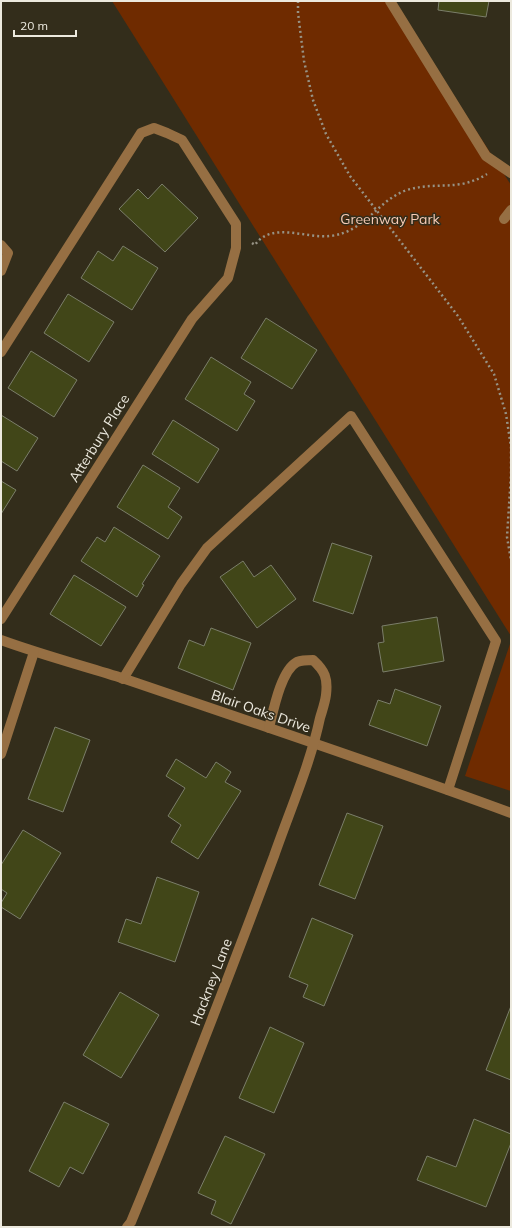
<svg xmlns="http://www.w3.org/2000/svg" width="512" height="1228" font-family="Mulish,sans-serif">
	<rect width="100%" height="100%" fill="#332d1b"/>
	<g fill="#6f2b00">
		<path d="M112,1H393L511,185V636Z"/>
		<path d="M511,641V791L465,776Z"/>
	</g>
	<g fill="#414618" stroke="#7b7e6a">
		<path d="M439,1H489L486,17L438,10Z"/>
		<path d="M162,184L198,218L165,252L119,209L138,189L148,199Z"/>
		<path d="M123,246L158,268L132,310L81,278L98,251L113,261Z"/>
		<path d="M68,294L114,322L89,362L44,333Z"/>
		<path d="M266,318L317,350L292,389L241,358Z"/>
		<path d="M31,351L77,380L54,417L8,388Z"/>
		<path d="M211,357L251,382L244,394L255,401L237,431L185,399Z"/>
		<path d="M1,415L38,438L17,471L1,461Z"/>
		<path d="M173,420L219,449L198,483L152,454Z"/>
		<path d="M143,465L180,488L168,507L182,517L168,539L117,507Z"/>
		<path d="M1,481L16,490L1,514Z"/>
		<path d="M114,527L160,556L142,584L144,585L137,597L81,561L97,537L105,542Z"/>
		<path d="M332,543L372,556L353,614L313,601Z"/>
		<path d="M243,561L254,577L271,565L296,599L257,628L220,577Z"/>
		<path d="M74,575L126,607L101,646L50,614Z"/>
		<path d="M437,617L444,661L383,672L378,643L384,642L382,626Z"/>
		<path d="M211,628L251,643L233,690L178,668L189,640L204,646Z"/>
		<path d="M395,689L441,706L427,746L369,725L378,700L390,704Z"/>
		<path d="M55,727L90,740L63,812L28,799Z"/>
		<path d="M176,759L206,778L216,762L231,772L225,782L241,791L198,859L171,842L181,825L168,816L185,788L166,776Z"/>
		<path d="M347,813L383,826L355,899L319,885Z"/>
		<path d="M23,830L61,853L20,919L1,907V903L7,893L1,889V865Z"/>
		<path d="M157,877L199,892L175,962L118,942L126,919L141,924Z"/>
		<path d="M312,918L353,935L324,1006L303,997L308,985L289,977Z"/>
		<path d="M120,992L159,1015L121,1078L83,1055Z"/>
		<path d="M511,1006V1080L486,1070Z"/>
		<path d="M270,1027L304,1043L274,1113L239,1098Z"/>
		<path d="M64,1102L109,1124L83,1174L70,1167L59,1187L29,1171Z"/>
		<path d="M474,1119L511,1134V1143L486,1207L417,1180L427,1156L456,1167Z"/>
		<path d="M225,1136L265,1154L231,1224L211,1214L216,1201L198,1193Z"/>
	</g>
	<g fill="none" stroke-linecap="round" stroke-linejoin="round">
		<g stroke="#979385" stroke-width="2.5" stroke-dasharray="2 3" stroke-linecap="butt">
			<path d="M298,1V13L304,61L313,100L326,134L350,176L458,316L494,374L506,414L511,447V475L507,537L511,560"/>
			<path d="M252,243L255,245C271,221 307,239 330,236C366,232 376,201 407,190C426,184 443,187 462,184C471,182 479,179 487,174"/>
		</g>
		<g stroke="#966f43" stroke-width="10">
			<path d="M390,1L486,156L511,173"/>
			<path d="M504,219L511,210"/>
			<path d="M1,245L8,253L1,271"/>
			<path d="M1,352L141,133L154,128L167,133L182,140L236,224V248L228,278L192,319L1,619"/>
			<path d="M1,640C42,655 84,666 125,679C254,723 384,766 511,813"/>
			<path d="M123,679L181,584L207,548L351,416L496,641L448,790"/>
			<path d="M1,754L34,652"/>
			<path d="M127,1227L131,1222C181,1101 228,979 274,856C290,810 310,765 320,718C322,711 325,703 326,695C328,678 325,671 313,660C308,660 302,660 297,662C281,670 273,712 269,728"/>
		</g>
	</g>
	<g text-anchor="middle" stroke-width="3" stroke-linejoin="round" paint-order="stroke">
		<g font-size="14" fill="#f7cbb6" stroke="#332d1b">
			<text x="390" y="224">Greenway Park</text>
		</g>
		<g font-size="14" fill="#ece9de" stroke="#332d1b">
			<text transform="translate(99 438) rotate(-58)" y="5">Atterbury Place</text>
			<text transform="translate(261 711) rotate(19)" y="5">Blair Oaks Drive</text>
			<text transform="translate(211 982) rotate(-69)" y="5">Hackney Lane</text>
		</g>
	</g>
	<rect width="512" height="1228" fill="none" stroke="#ece9de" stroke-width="4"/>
	<path d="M14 30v6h62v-6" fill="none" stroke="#ece9de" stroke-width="2"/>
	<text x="20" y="30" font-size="12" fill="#ece9de" stroke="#332d1b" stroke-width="3" paint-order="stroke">20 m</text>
</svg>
